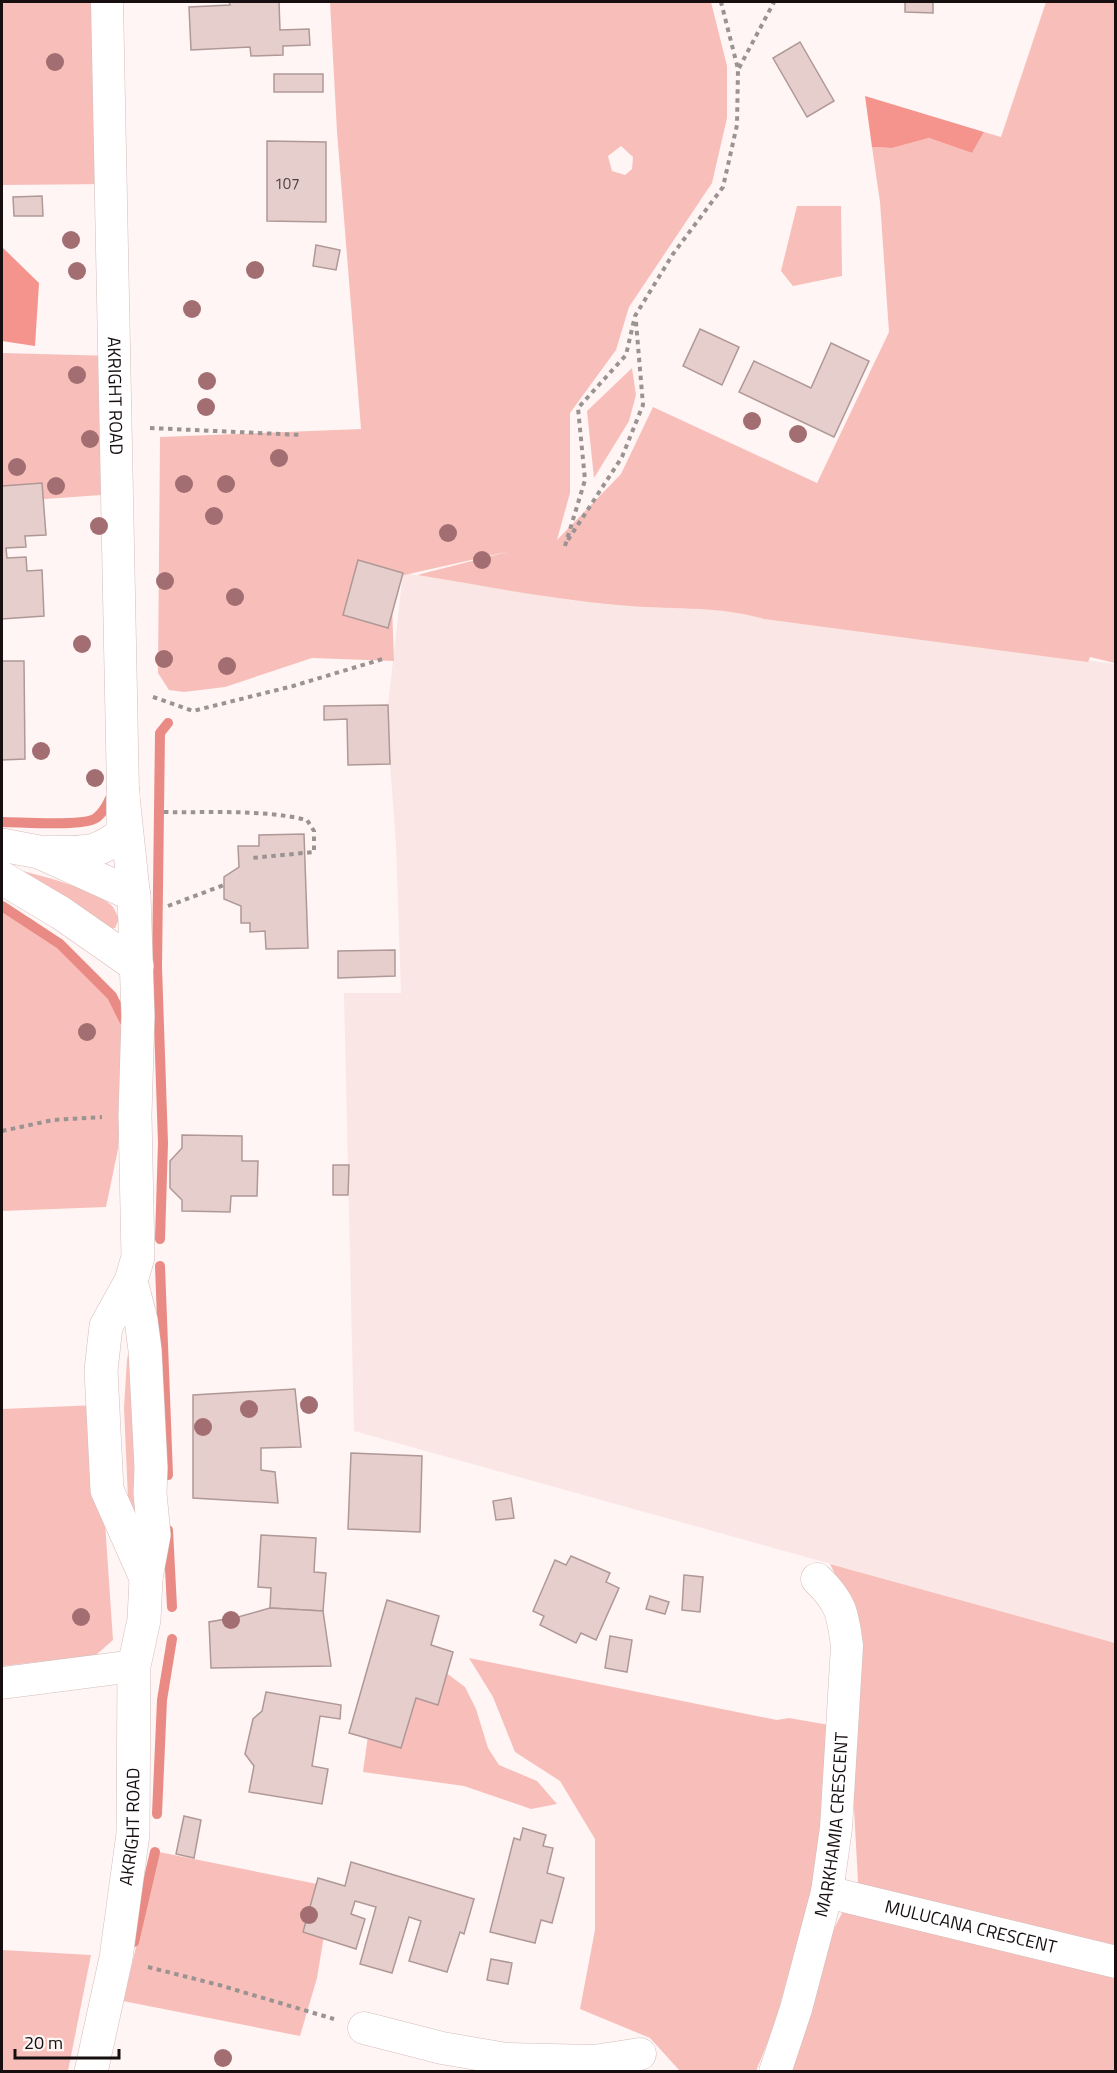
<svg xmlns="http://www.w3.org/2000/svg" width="1117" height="2073" font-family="'Titillium Web',sans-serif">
	<rect width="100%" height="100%" fill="#fff5f4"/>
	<path fill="#fae6e4" d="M403,573L569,600L710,609L746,613L764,619L1115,664V1643L354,1431L344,993H401L396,843L390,764L388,705Z"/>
	<g fill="#f8bfba" fill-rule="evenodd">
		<path d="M2,2H112L113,184L2,185Z"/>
		<path d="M330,2H711L727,66V118L712,183L629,307L616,350L570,413V493L557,540L621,474L653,407L817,483L889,332L880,202L872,147L892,148L929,138L972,153L984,132L1001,137L1046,2H1115V663L1090,657L1088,662L764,619C716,605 667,610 618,605C550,599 484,586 417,575L511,551L391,578L394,661L312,658L225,687L184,692L169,690L158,673L160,437L361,429L337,132ZM621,146L633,157L632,169L625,175L612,171L608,156Z"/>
		<path d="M797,206H841L842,276L793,286L781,271Z"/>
		<path d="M2,353L115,356L116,494L2,502Z"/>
		<path d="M632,368L636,395L629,421L594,478L587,411Z"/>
		<path d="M14,869C39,875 95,889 112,906C115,909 117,915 119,919L115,928L103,931Z"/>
		<path d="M2,905L33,920L94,974L118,1003L124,1057L118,1149L106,1207L2,1211Z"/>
		<path d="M133,1326L145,1549L128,1498L124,1408L127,1360Z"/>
		<path d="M97,1405L113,1640L96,1655L2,1666V1409Z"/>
		<path d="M830,1564L1115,1643V2071L776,2072L823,1950L858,1882L852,1772L857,1619Z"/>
		<path d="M469,1658L777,1720L789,1718L829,1725L820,1893L786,1983L774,2027L756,2071H680L650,2038L580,2009L595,1930V1839L560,1781L515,1752L493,1697Z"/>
		<path d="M445,1672L465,1687L476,1709L488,1748L499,1765L537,1781L557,1804L531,1809L464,1786L363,1772L373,1699Z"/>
		<path d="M159,1852L332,1887L317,1978L300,2036L123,2001Z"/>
		<path d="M2,1950L91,1955L68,2071H2Z"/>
	</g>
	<g fill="#f4948d">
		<path d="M865,96L984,132L972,153L929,138L892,148L872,147Z"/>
		<path d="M2,247L39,283L35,346L2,341Z"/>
	</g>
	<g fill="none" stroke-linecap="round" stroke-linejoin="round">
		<g stroke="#e98b84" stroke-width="10">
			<path d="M2,822C21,822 83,827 96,818C104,812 108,803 112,794"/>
			<path d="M2,906L60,944L112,996L127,1026"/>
			<path d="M160,1239L163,1143L157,967L160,733L168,723"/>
			<path d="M160,1266L168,1475"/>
			<path d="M168,1530L172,1607"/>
			<path d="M157,1814L162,1700L172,1639"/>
			<path d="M134,1942L155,1852"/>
		</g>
	</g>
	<g fill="#e6cecc" stroke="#af9896" stroke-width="1.5">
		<path d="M229,2H285H279L280,30L309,29L310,45L283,46V55L251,56L250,47L191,50L189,7L230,5Z"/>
		<path d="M905,2H933V13L905,12Z"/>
		<path d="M800,42L834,101L807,117L773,58Z"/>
		<rect x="274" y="74" width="49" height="18"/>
		<path d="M267,141L326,142V222L267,221Z"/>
		<path d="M42,196L43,216H14L13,197Z"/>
		<path d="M316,245L340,250L336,270L313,266Z"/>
		<path d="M700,329L739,347L722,385L683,366Z"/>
		<path d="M831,343L869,361L834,437L739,392L754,361L811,388Z"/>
		<path d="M42,483L46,535L25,536L26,547L6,548L7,558L26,557L27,571L42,570L44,616L2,619V486Z"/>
		<path d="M358,560L403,573L388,628L343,615Z"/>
		<path d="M2,661H24L25,759L2,760Z"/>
		<path d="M388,705L390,764L348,765L347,719L324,720V706Z"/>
		<path d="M304,834L308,948L266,949L265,931L250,932V923H241V906L224,899V877L239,867L238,846H259V835Z"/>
		<path d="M395,950V976L338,978V951Z"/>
		<path d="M182,1135L242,1136V1161H258L257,1196H231L230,1212L182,1211V1200L170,1188V1161L182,1148Z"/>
		<path d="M333,1165H349L348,1195H333Z"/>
		<path d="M295,1389L301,1447L261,1448V1470L275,1472L278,1503L193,1498V1395Z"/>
		<path d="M351,1453L422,1456L420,1532L348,1529Z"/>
		<path d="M511,1498L514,1518L496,1520L493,1501Z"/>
		<path d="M261,1535L316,1538L314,1572L326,1573L323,1611L270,1608L271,1588L258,1587Z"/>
		<path d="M571,1556L610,1573L606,1582L619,1588L596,1640L581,1633L576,1643L540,1625L544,1616L533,1611L555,1560L566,1565Z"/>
		<path d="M684,1575L703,1577L700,1612L682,1610Z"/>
		<path d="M650,1596L669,1602L665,1614L646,1609Z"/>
		<path d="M387,1600L439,1616L431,1645L453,1652L438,1705L416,1698L401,1748L349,1733Z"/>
		<path d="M270,1608L323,1611L331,1666L211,1668L209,1622L238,1617Z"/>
		<path d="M610,1636L632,1640L627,1672L605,1668Z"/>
		<path d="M266,1692L341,1705L340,1719L320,1716L312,1766L328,1769L322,1804L249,1792L254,1766L245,1754L253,1719L262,1711Z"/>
		<path d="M184,1816L201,1820L194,1858L176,1854Z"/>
		<path d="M523,1828L546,1835L543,1846L553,1848L547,1873L564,1878L552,1923L541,1920L535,1943L490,1932L514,1838L520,1840Z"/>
		<path d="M351,1862L474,1899L464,1934L460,1932L447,1972L409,1961L421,1921L409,1917L392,1973L360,1964L376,1907L355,1901L351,1914L365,1919L356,1949L303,1932L318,1878L345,1886Z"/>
		<path d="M491,1959L512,1963L508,1984L487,1980Z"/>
	</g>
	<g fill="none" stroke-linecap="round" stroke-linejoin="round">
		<defs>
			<g id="minor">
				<path id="s1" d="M107,2L123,792L134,895"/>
				<path d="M2,1683L134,1666"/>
				<path id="s2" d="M827,1892L1116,1962"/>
				<path d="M364,2028L442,2048L506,2059L594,2061L640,2054"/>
				<path id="s3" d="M775,2072L796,2009L827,1892L836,1828L847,1646C843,1614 841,1602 817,1579"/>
			</g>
			<g id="tertiary">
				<path d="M2,845L39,852L134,895L138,1016L135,1115L138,1257L131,1281L106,1326L101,1370L107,1490L146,1578"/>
				<path d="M50,852C85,852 95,856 123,833V792"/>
				<path d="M2,878L61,913L137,966"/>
				<path id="s4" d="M91,2072L116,1958L133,1834L134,1666L144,1620L146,1578L154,1535L150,1493L151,1468L145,1350L141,1320L131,1281"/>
			</g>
		</defs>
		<use href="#minor" stroke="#d4bdbb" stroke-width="33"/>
		<use href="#tertiary" stroke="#d4bdbb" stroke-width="34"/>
		<g stroke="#9b9292" stroke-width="4" stroke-dasharray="4.5 4.5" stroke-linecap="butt">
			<path d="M739,68L774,2"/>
			<path d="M150,428L302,435"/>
			<path d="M568,540L622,457L643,405L636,322"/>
			<path d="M565,546L585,480L578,408L626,355L635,316L673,254L723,187L737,125L738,69L721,2"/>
			<path d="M153,697L193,711L293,686L386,658"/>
			<path d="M164,812C211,813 261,809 307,820L314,831V852L252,858"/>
			<path d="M168,906L224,885"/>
			<path d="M2,1131L53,1120L102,1117"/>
			<path d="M148,1967L219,1985L334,2019"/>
		</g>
		<use href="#minor" stroke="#fff" stroke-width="32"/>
		<use href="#tertiary" stroke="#fff" stroke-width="33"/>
	</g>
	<g fill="#a26e72">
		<circle cx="55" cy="62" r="9"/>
		<circle cx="71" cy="240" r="9"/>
		<circle cx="255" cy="270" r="9"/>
		<circle cx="77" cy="271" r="9"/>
		<circle cx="192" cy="309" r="9"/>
		<circle cx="77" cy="375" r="9"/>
		<circle cx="207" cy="381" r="9"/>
		<circle cx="206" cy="407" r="9"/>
		<circle cx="752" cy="421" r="9"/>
		<circle cx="798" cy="434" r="9"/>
		<circle cx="90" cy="439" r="9"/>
		<circle cx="279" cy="458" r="9"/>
		<circle cx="17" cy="467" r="9"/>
		<circle cx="184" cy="484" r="9"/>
		<circle cx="226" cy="484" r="9"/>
		<circle cx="56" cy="486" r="9"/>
		<circle cx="214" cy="516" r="9"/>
		<circle cx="99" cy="526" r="9"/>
		<circle cx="448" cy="533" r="9"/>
		<circle cx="482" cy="560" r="9"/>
		<circle cx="165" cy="581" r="9"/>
		<circle cx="235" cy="597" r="9"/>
		<circle cx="82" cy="644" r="9"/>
		<circle cx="164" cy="659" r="9"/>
		<circle cx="227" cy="666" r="9"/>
		<circle cx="41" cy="751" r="9"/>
		<circle cx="95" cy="778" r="9"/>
		<circle cx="87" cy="1032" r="9"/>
		<circle cx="309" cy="1405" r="9"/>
		<circle cx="249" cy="1409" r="9"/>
		<circle cx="203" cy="1427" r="9"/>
		<circle cx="81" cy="1617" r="9"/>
		<circle cx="231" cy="1620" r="9"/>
		<circle cx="309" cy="1915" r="9"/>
		<circle cx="223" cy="2058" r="9"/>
	</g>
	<g text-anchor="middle" stroke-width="4.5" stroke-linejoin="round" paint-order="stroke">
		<g font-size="15" fill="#4b3f3e">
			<text x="287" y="189">107</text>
		</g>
		<g font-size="18" fill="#170f0f" stroke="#fff5f4">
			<text dy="6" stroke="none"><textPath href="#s1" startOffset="394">AKRIGHT ROAD</textPath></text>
			<text dy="6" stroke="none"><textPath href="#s3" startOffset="255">MARKHAMIA CRESCENT</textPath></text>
			<text dy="6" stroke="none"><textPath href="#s4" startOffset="249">AKRIGHT ROAD</textPath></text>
			<text dy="6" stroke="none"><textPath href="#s2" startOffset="148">MULUCANA CRESCENT</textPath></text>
		</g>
	</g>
	<rect width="1117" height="2073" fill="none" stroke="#170f0f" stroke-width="6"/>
	<path d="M15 2049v9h104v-9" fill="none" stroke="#170f0f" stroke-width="3"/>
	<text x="24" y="2049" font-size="18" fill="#170f0f" stroke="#fff5f4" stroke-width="4.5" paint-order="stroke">20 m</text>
</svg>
